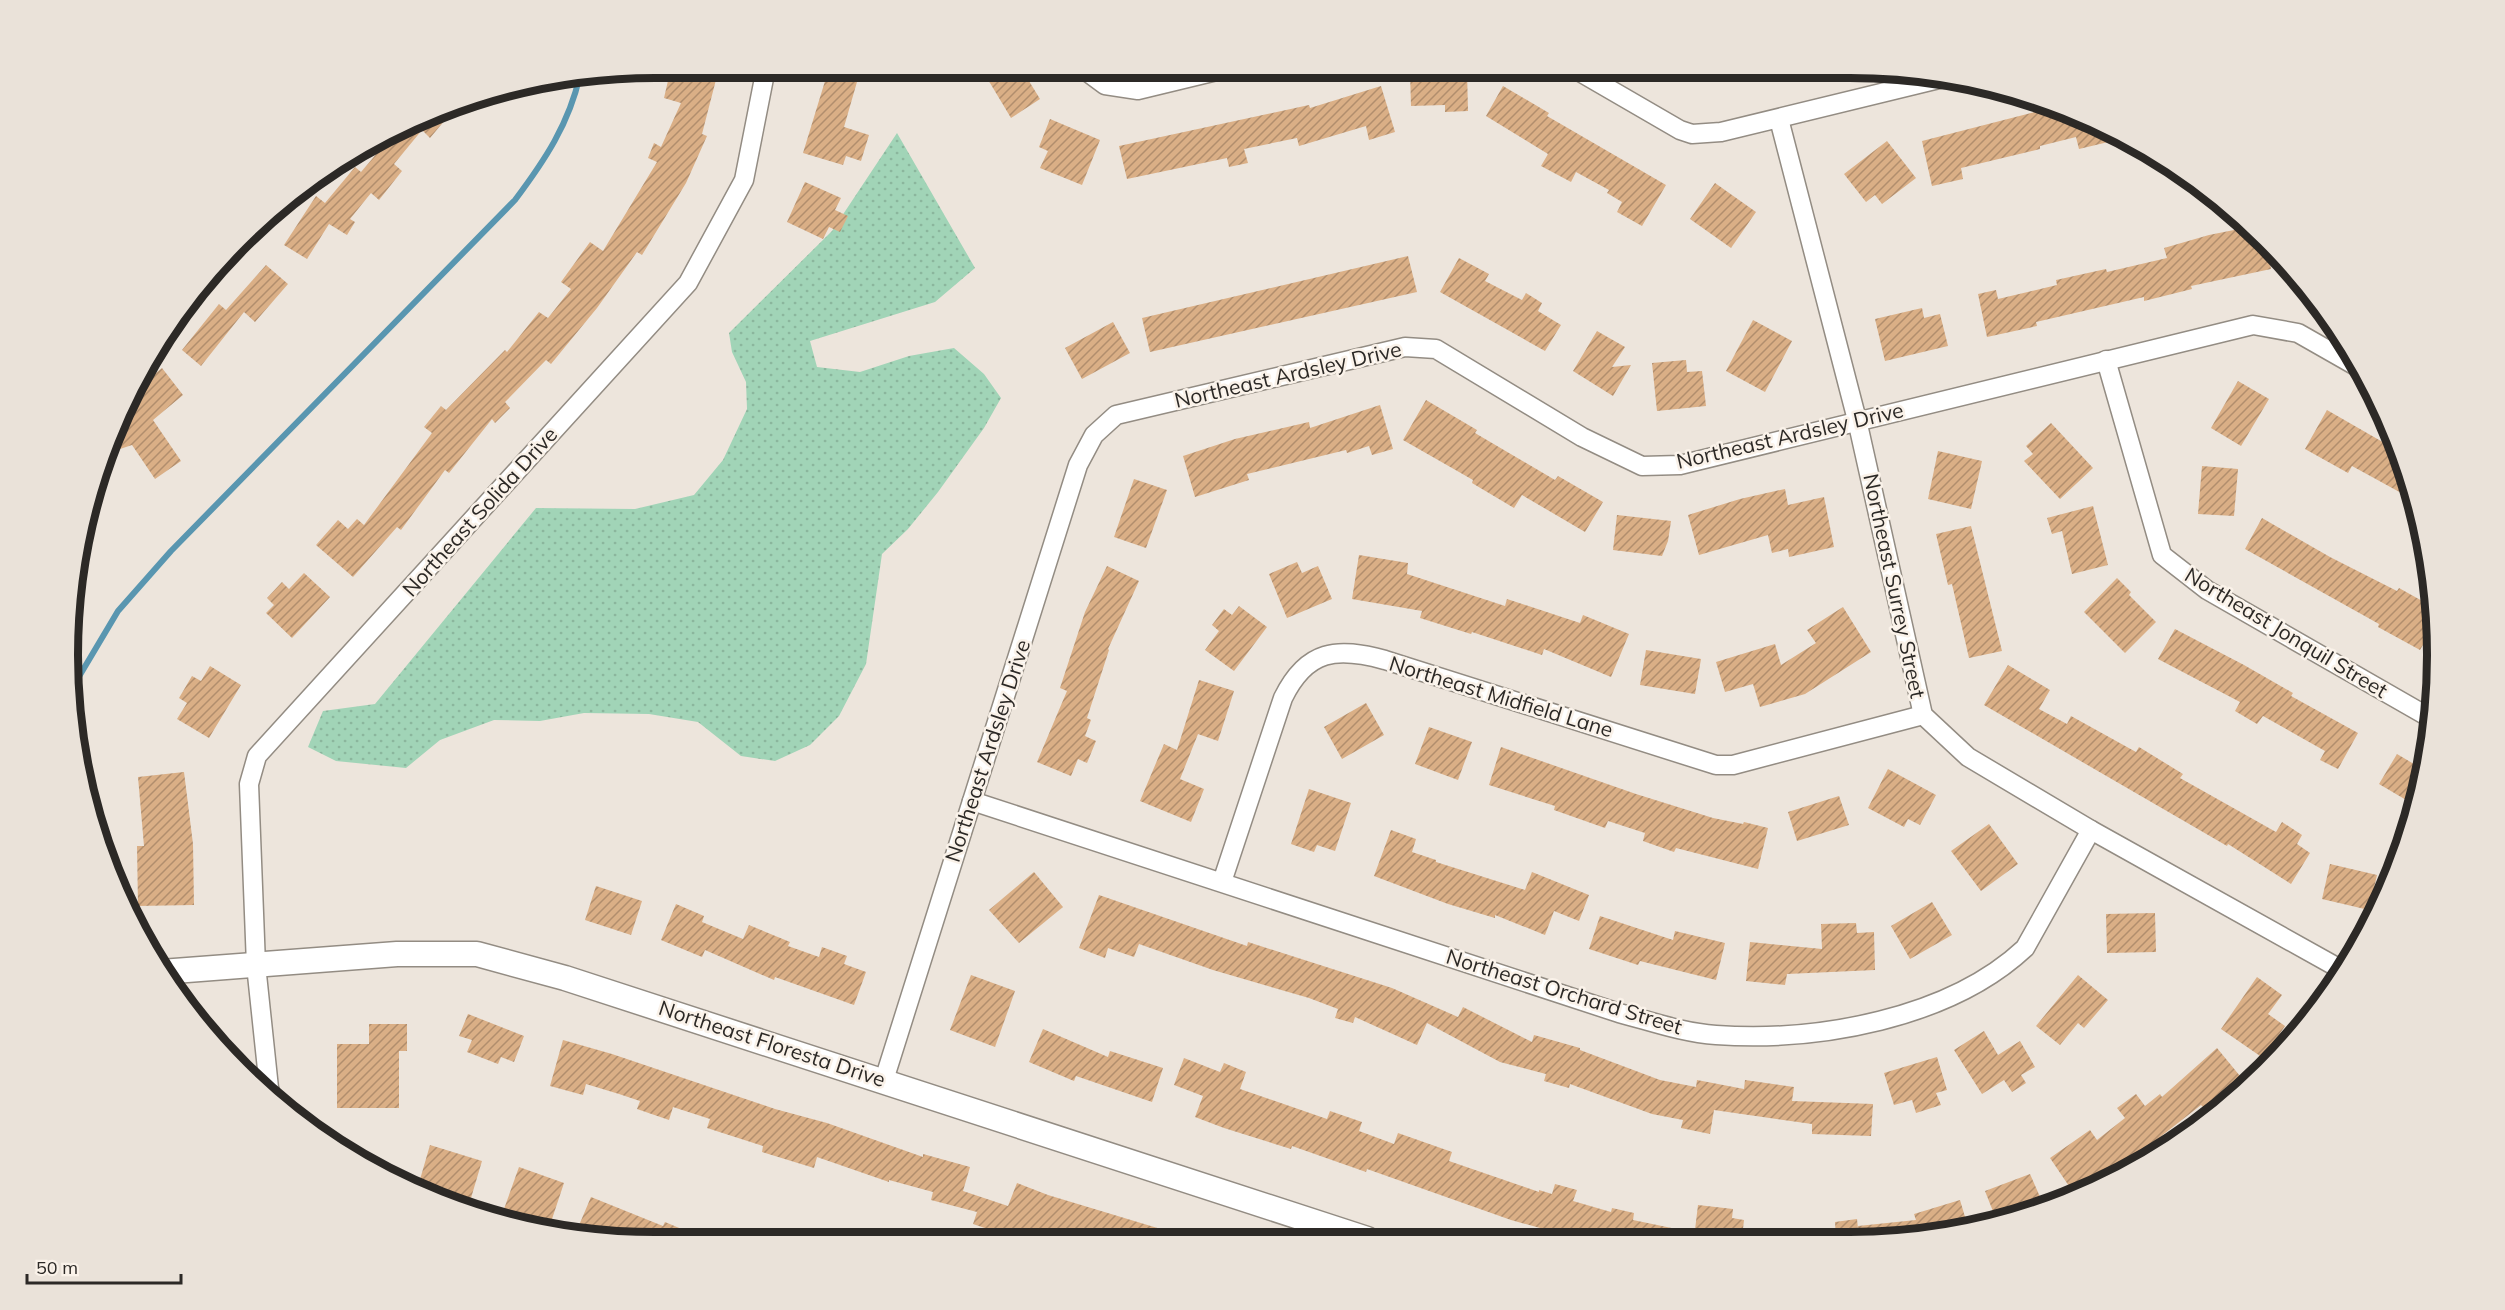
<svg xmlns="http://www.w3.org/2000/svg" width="2505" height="1310" font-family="Mulish,sans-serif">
	<defs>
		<pattern id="grass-dots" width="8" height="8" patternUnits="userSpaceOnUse" patternTransform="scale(1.5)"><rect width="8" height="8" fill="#a1d4b7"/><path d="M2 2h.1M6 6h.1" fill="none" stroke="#8bb69d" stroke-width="1.8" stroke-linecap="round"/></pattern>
		<pattern id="building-hatch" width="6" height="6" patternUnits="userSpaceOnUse" patternTransform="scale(1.5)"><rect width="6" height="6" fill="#daaf86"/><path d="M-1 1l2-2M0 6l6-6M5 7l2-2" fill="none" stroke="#b18e6d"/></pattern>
	</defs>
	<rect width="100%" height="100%" fill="#ede5dc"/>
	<path fill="url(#grass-dots)" d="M897,133L975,268L935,302L810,341L817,367L860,372L909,356L954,348L984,374L1001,398L984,428L938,492L908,529L882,554L866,664L839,716L810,745L775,761L741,756L698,722L649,714L584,713L540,721L494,720L440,740L406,768L336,761L308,747L323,711L375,704L536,508L635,509L694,495L723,460L747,409L746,382L732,352L729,333L832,231Z"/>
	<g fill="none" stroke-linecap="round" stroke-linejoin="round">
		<path stroke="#5996b0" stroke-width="6" d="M71,690L118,611L171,551L515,200C545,160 569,124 580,75"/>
	</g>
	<g fill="url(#building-hatch)">
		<path d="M681,68H719L702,134L707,136L686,183L642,255L637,252L597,308L551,364L546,360L505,402L510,408L495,423L492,419L449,473L445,470L401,530L397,527L353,577L316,545L338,520L348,529L357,519L364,525L432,433L424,427L441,406L446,410L505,350L507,352L539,312L548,318L571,289L561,282L590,242L603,251L657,162L648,158L654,143L661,147L681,103L664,98L670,72L679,74Z"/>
		<path d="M829,68H861L844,127L869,135L861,161L846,156L843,165L803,153Z"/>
		<path d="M981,68H1021L1040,99L1011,118Z"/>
		<path d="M1467,70L1468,111L1445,112V105L1411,106L1410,72Z"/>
		<path d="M1381,86L1395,132L1369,140L1366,126L1299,146L1297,138L1244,149L1248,163L1229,167L1227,158L1127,179L1119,146L1309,105L1310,108Z"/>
		<path d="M1503,86L1549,113L1547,116L1666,185L1642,226L1617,212L1622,202L1607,193L1609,190L1576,172L1571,182L1541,166L1548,154L1486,116Z"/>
		<path d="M461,101L430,138L422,130L394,164L402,171L379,200L371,193L350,219L355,222L347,235L329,224L307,259L284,245L316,196L325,203L355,167L361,172L390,138L387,135Z"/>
		<path d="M2054,107L2110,128L2125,138L2079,149L2076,137L2040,146V149L1961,168L1963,179L1932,186L1922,141Z"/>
		<path d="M1050,119L1100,140L1082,185L1040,168L1048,151L1039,147Z"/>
		<path d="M1887,141L1916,178L1882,204L1875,195L1866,202L1844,174Z"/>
		<path d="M805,182L841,198L835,210L848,216L840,232L829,227L823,239L787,222Z"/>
		<path d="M1715,183L1756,212L1731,248L1690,219Z"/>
		<path d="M2249,227L2266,243L2271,269L2191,286L2192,289L2144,301V297L2036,322L2037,326L1987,337L1978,294L1996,290L1998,299L2057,285L2056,280L2106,269L2107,272L2167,258L2164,248L2209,235Z"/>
		<path d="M1408,256L1417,292L1150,352L1142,318Z"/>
		<path d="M1459,258L1489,274L1485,281L1522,300L1526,293L1542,303L1538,311L1561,325L1545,351L1440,292Z"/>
		<path d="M266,265L288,284L255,322L244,312L201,366L182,350L219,304L226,310Z"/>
		<path d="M1922,308L1924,318L1940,314L1948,346L1885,361L1875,319Z"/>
		<path d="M1753,320L1792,341L1765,392L1726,371Z"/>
		<path d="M1113,322L1130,353L1082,379L1065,348Z"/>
		<path d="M1597,331L1625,347L1612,367L1631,365L1613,396L1573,371Z"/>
		<path d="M1686,360L1687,372L1702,371L1706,406L1657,411L1652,363Z"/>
		<path d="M162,368L183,395L153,420L181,461L155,479L132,445L105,454L112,430L133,392Z"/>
		<path d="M2238,381L2269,399L2241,446L2211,428Z"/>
		<path d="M1426,400L1477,430L1475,433L1555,480L1558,476L1603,502L1585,532L1522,495L1514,508L1472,483L1473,480L1403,440Z"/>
		<path d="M1380,405L1393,449L1372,455L1369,446L1347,453L1346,450L1247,474L1249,480L1195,497L1183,456L1235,439L1309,422L1310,428Z"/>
		<path d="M2327,410L2400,452L2406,466L2414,500L2352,466L2348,473L2305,449Z"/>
		<path d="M2051,423L2093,468L2060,499L2024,461L2033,454L2026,446Z"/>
		<path d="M1938,451L1982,461L1971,509L1928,499Z"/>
		<path d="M2202,466L2238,469L2234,516L2198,514Z"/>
		<path d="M1134,479L1167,490L1146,548L1114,537Z"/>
		<path d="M1785,489L1788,505L1824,497L1834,547L1789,557L1788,549L1772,553L1768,535L1699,555L1688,515L1740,499Z"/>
		<path d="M2093,506L2108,565L2072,574L2062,531L2052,534L2047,518Z"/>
		<path d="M1617,515L1671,521L1668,541L1662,556L1613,550Z"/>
		<path d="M2262,518L2330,557L2397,591L2399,588L2433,607L2434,626L2420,650L2378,627L2379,624L2245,549Z"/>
		<path d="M1971,526L2002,651L1969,658L1952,584L1948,585L1936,534Z"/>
		<path d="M1359,555L1408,563L1407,574L1505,606L1507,599L1580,623L1583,615L1629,634L1611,677L1544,649L1542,655L1472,632L1471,634L1420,618L1422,611L1352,599Z"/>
		<path d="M1297,562L1302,573L1318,566L1332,599L1287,618L1269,574Z"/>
		<path d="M1107,566L1139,581L1108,649L1109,650L1087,718L1091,720L1085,736L1096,741L1087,763L1078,759L1071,776L1037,762L1067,691L1060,688L1085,612Z"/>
		<path d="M304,573L330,597L292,638L266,613L274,605L267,598L282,582L289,589Z"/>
		<path d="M2117,578L2131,592L2129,595L2156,622L2125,653L2084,612Z"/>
		<path d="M1239,606L1267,627L1234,671L1205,650L1219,631L1212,625L1224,609L1232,615Z"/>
		<path d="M1843,607L1871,652L1805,694L1760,707L1753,684L1725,692L1716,662L1775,644L1781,665L1816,643L1807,630Z"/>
		<path d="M2175,629L2244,665L2293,693L2291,696L2358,733L2338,769L2320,760L2325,751L2263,716L2257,724L2235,711L2240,702L2158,659Z"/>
		<path d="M1646,650L1701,659L1695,694L1640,685Z"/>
		<path d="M2008,665L2050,690L2039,709L2067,724L2071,716L2136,752L2139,747L2183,774L2180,778L2276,832L2282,822L2302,835L2297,844L2310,853L2291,884L2228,844L2227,846L2184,821L1984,705Z"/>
		<path d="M210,666L241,685L209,738L177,719L187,703L179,698L192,676L201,681Z"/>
		<path d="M1199,680L1234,691L1218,741L1198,734L1180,779L1204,789L1191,822L1140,801L1164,744L1177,750Z"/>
		<path d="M1366,703L1384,735L1342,759L1324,727Z"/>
		<path d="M1429,727L1472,742L1458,780L1415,764Z"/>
		<path d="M1501,747L1636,794L1713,818L1743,824L1744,822L1768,828L1758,869L1676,848L1674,852L1643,841L1645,833L1608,821L1605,828L1554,810L1555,806L1489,785Z"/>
		<path d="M2397,754L2424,770L2418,807L2379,784Z"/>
		<path d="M1888,769L1936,795L1920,825L1908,819L1904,827L1868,808Z"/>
		<path d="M184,772L193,844L194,905L138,906L137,846H144L138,777Z"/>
		<path d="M1309,789L1351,803L1335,851L1317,845L1314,852L1291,844Z"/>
		<path d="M1839,796L1849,825L1797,841L1788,812Z"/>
		<path d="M1989,824L2018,864L1981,891L1951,851Z"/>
		<path d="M1391,830L1416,839L1412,852L1436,860V862L1525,890L1532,872L1589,895L1579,921L1554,911L1545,935L1495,915V918L1448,904L1374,876Z"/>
		<path d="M2330,864L2377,875L2369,910L2322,899Z"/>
		<path d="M1034,872L1063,907L1019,943L989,910Z"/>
		<path d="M596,886L642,901L631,935L585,920Z"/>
		<path d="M1099,895L1247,946L1248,942L1392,988L1458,1017L1463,1007L1532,1042L1534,1035L1580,1048V1050L1660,1080L1696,1087L1697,1080L1744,1089L1745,1080L1794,1087L1792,1101L1873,1104L1871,1136L1812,1134V1124L1714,1110L1710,1134L1681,1128L1683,1120L1652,1114L1570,1084L1569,1088L1544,1081L1546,1074L1500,1062L1427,1023L1417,1045L1355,1017L1353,1023L1335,1018L1338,1009L1309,998L1213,970L1139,944L1134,957L1108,948L1105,958L1079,948Z"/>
		<path d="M1932,902L1952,935L1910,959L1891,926Z"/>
		<path d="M676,904L704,916L702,922L743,939L749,925L790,942L788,946L819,957L822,947L847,956L844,964L866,972L854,1005L775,977L774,980L705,950L702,957L661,940Z"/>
		<path d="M2155,913L2156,952L2107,953L2106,914Z"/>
		<path d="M1600,916L1673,940L1675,931L1725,943L1716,980L1640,961L1638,965L1589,949Z"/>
		<path d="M1856,923L1857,933L1874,932L1875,970L1787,974L1785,985L1746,981L1750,942L1822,949L1821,924Z"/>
		<path d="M971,975L1015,991L995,1047L950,1030Z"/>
		<path d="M2078,975L2108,1000L2084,1028L2078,1023L2060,1045L2036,1026Z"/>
		<path d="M2257,977L2282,995L2268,1014L2285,1026L2263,1058L2221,1029Z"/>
		<path d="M468,1014L524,1036L514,1062L501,1057L498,1064L467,1052L472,1040L459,1036Z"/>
		<path d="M369,1024H407V1051H399V1108H337V1044H369Z"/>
		<path d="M1043,1029L1108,1057L1110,1051L1163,1068L1152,1102L1076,1076L1074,1081L1029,1062Z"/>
		<path d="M1984,1031L1998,1055L2020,1041L2035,1067L2021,1075L2026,1083L2012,1092L2004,1080L1982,1094L1954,1050Z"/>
		<path d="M563,1040L612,1054L775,1109L827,1123L923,1157V1154L970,1167L963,1191L1008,1206L1017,1183L1048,1195L1184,1236L1183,1240H1070L1036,1229L1032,1240H1020L973,1224L977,1212L931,1200L933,1192L889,1180V1182L817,1157L814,1168L762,1152L763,1146L707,1128L710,1119L673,1107L669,1120L637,1109L640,1101L619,1094L586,1084L583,1095L550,1086Z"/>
		<path d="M2217,1048L2240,1076L2204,1108L2201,1105L2137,1155L2135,1153L2075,1195L2050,1158L2090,1130L2097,1140L2125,1118L2117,1108L2136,1094L2145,1106L2160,1094L2162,1097Z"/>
		<path d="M1937,1057L1947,1090L1936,1093L1941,1105L1916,1113L1912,1100L1894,1105L1884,1073Z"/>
		<path d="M1184,1058L1220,1072L1224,1063L1246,1072L1240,1089L1327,1119L1330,1111L1362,1122L1359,1131L1394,1144L1398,1133L1452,1152L1449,1161L1539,1192V1190L1552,1194L1555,1184L1577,1190L1573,1201L1611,1212L1612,1208L1634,1213L1633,1220L1686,1231L1685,1238H1576L1511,1220L1367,1169L1366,1172L1292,1146L1291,1149L1224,1128L1195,1117L1203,1096L1174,1085Z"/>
		<path d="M430,1145L482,1161L471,1198L419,1183Z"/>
		<path d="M519,1167L564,1183L550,1225L504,1209Z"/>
		<path d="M2030,1174L2044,1206L1996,1219L1985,1191Z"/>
		<path d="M591,1197L663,1226L665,1222L710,1241H617L597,1238L577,1230Z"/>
		<path d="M1960,1200L1968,1227L1927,1237L1859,1238L1858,1226L1916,1220L1914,1214Z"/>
		<path d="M1698,1205L1733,1209L1732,1218L1744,1220L1742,1238H1694Z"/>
		<path d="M1857,1219L1859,1238H1836L1835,1222Z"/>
	</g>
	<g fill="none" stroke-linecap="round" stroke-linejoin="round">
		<defs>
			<g id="minor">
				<path d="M1082,68L1105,85L1138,90L1229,68"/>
				<path d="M1573,68L1680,130L1692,134L1721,132L1943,78"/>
				<path d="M1779,119L1857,420L1923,715L1968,757L2091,830L2342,970"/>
				<path d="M2106,360L2162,555L2207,590L2432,719"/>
				<path d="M972,801L1619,1013C1650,1021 1683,1033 1716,1035C1817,1042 1949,1019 2025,948L2091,830"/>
				<path d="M1222,882L1283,698C1307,649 1337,647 1385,660L1716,765H1733L1923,715"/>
				<path d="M884,1080L1078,465L1094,435L1116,415L1405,347L1436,349L1582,437L1642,466L1680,465L2253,325L2298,333L2363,370"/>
				<path d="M273,1100L269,1088L256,965L249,784L257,756L688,283L744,180L766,68"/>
			</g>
			<path id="tertiary" d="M161,972L397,954H477L565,978L1367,1239"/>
		</defs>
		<use href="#minor" stroke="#938c83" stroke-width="21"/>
		<use href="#tertiary" stroke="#938c83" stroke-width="27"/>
		<use href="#minor" stroke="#fff" stroke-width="18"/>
		<use href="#tertiary" stroke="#fff" stroke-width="24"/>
	</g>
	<g text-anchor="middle" stroke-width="5" stroke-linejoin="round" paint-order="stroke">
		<g font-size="21" fill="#2c2926" stroke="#faf2e9">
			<text transform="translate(1288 375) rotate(-13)" y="7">Northeast Ardsley Drive</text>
			<text transform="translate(1790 436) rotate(-13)" y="7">Northeast Ardsley Drive</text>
			<text transform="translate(480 512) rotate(-48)" y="7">Northeast Solida Drive</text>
			<text transform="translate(1894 586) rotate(78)" y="7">Northeast Surrey Street</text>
			<text transform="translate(2286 633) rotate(31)" y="7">Northeast Jonquil Street</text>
			<text transform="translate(1501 697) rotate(17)" y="7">Northeast Midfield Lane</text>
			<text transform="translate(988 751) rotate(-72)" y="7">Northeast Ardsley Drive</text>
			<text transform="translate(1564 992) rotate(17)" y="7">Northeast Orchard Street</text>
			<text transform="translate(772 1044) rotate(18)" y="7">Northeast Floresta Drive</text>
		</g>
	</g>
	<path d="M0 0H2505V1310H0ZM655 78H1850A577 577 0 0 1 2427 655V655A577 577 0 0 1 1850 1232H655A577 577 0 0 1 78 655V655A577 577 0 0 1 655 78Z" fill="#eae2d9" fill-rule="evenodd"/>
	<path fill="none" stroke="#2c2926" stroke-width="8" d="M655 78H1850A577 577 0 0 1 2427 655V655A577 577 0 0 1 1850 1232H655A577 577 0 0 1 78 655V655A577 577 0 0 1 655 78Z"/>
	<path d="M27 1274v9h154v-9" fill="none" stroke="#2c2926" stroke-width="3"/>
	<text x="36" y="1274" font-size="18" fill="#2c2926" stroke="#faf2e9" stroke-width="4.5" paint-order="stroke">50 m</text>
</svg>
